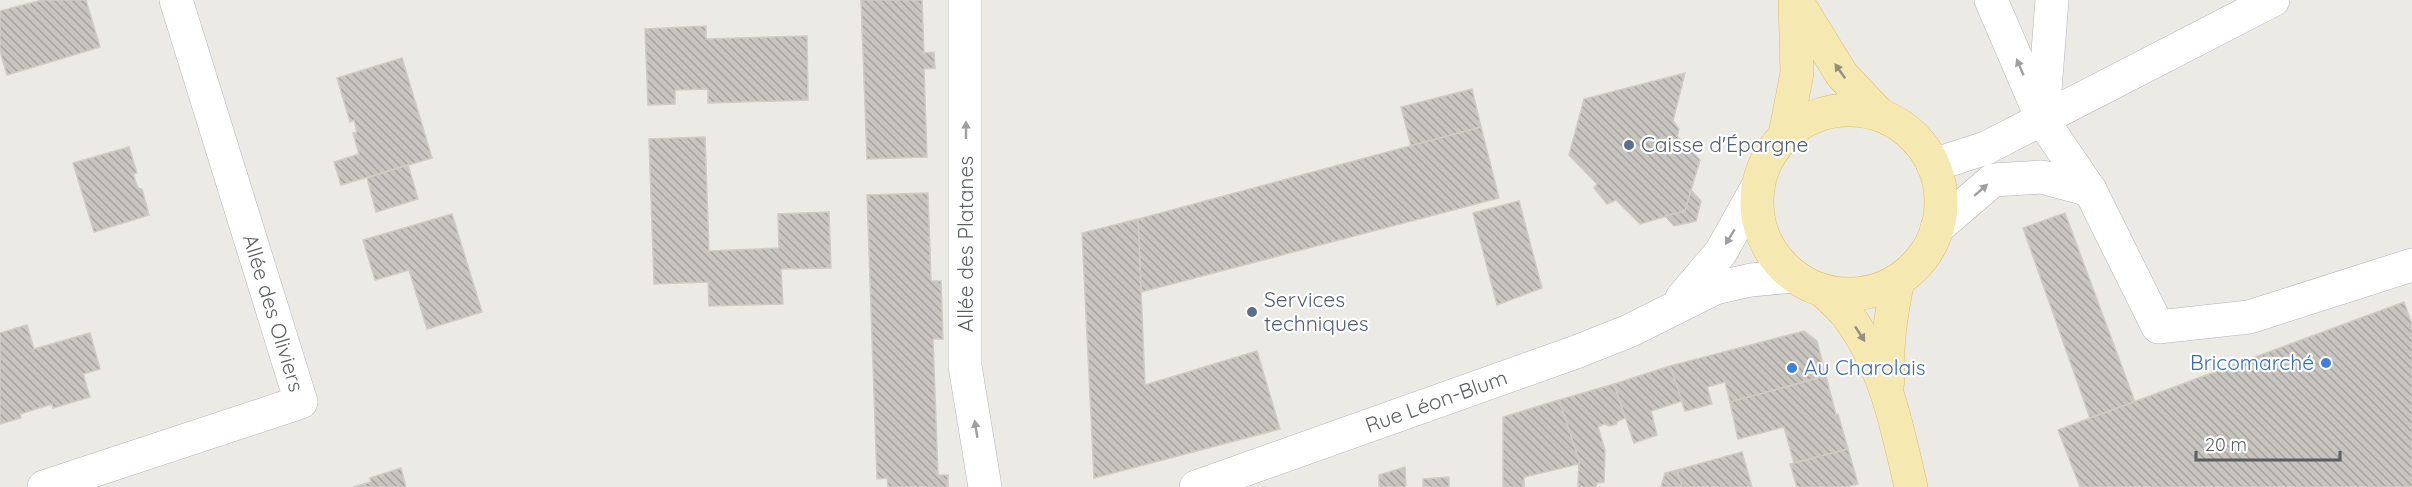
<svg xmlns="http://www.w3.org/2000/svg" width="2412" height="487" font-family="Quicksand,sans-serif">
	<defs>
		<pattern id="building-back-hatch" width="6" height="6" patternUnits="userSpaceOnUse" patternTransform="scale(1.5)"><rect width="6" height="6" fill="#c8c5c0"/><path d="M-1 5l2 2M0 0l6 6M5-1l2 2" fill="none" stroke="#a6a39f"/></pattern>
	</defs>
	<rect width="100%" height="100%" fill="#eceae4"/>
	<g fill="url(#building-back-hatch)" stroke="#d0ccc3" stroke-width="1.5">
		<path d="M42,0H86L100,47L7,75L0,51V11Z"/>
		<path d="M861,0H922L924,53L934,52L935,68L924,69L927,157L867,159Z"/>
		<path d="M706,26V39L807,36L808,100L708,103V89L675,90V104L648,105L645,29Z"/>
		<path d="M402,58L432,158L341,185L334,162L359,154L353,133L357,132L354,120L350,122L337,78Z"/>
		<path d="M1685,73L1673,121L1679,129L1677,136L1700,160L1685,211L1640,224L1616,200L1607,204L1594,188L1597,184L1569,155L1584,99Z"/>
		<path d="M1472,89L1481,127L1411,146L1401,107Z"/>
		<path d="M1481,127L1499,198L1141,292L1138,219Z"/>
		<path d="M705,137L709,251L779,248L778,214L829,212L831,268L781,269L783,304L709,306L708,282L654,284L649,139Z"/>
		<path d="M129,147L137,173L133,174L138,188L142,189L149,215L94,232L73,163Z"/>
		<path d="M408,165L418,199L376,212L367,178Z"/>
		<path d="M1691,190L1701,201L1696,221L1674,226L1665,216L1685,211Z"/>
		<path d="M928,193L931,281H941L943,339H933L938,475H948V487H888L887,478L877,479L867,195Z"/>
		<path d="M1519,201L1542,288L1497,305L1473,213Z"/>
		<path d="M2065,213L2135,402L2090,418L2023,228Z"/>
		<path d="M452,214L482,312L427,329L409,270L375,280L363,240Z"/>
		<path d="M1138,219L1145,385L1257,351L1280,429L1094,478L1082,233Z"/>
		<path d="M2404,302L2412,324V487H2080L2058,430Z"/>
		<path d="M27,325L34,349L90,333L100,369L83,374L90,397L53,408L52,404L20,414L21,418L0,424V333Z"/>
		<path d="M1804,331L1817,341L1826,376L1730,402L1725,382L1707,387L1712,404L1685,411L1670,366Z"/>
		<path d="M1670,366L1682,401L1651,411L1657,435L1634,443L1614,384Z"/>
		<path d="M1826,376L1836,415L1838,414L1848,449L1794,463L1784,427L1738,439L1730,402Z"/>
		<path d="M1614,384L1625,418L1618,421L1616,424L1610,426L1604,424L1598,427L1605,450L1604,482L1597,483L1596,487H1578L1579,460L1559,400Z"/>
		<path d="M1559,400L1579,460V464L1524,477V487H1503V417Z"/>
		<path d="M1848,449L1858,484L1846,487H1797L1790,464Z"/>
		<path d="M1742,452L1752,487H1682L1677,470Z"/>
		<path d="M1405,467L1406,487H1379V475Z"/>
		<path d="M401,468L406,487H353L371,482L370,478Z"/>
		<path d="M1677,470L1682,487H1661L1665,473Z"/>
		<path d="M1449,477V487H1423V479Z"/>
	</g>
	<g fill="none" stroke-linecap="round" stroke-linejoin="round">
		<defs>
			<g id="minor">
				<path d="M965,0V366L985,487"/>
				<path d="M1991,0L2043,121L2090,190L2158,327L2249,317L2412,265"/>
				<path d="M2043,116L2052,0"/>
				<path d="M1933,165L1986,148L2273,0"/>
				<path d="M1937,228L1993,180L2042,177L2090,190"/>
				<path d="M1682,298L1721,252L1758,186"/>
				<path d="M44,487L301,402L176,0"/>
				<path id="s1" d="M1196,487L1576,352L1629,331L1715,288L1751,280L1794,276"/>
			</g>
			<g id="major">
				<path d="M1796,0L1842,75L1879,114"/>
				<circle cx="1849" cy="202" r="92"/>
				<path d="M1785,135L1797,73L1795,0"/>
				<path d="M1822,290C1831,298 1841,307 1848,316C1886,367 1897,427 1911,487"/>
				<path d="M1888,381C1886,346 1891,314 1898,280"/>
			</g>
		</defs>
		<use href="#minor" stroke="#b1b4b7" stroke-width="34"/>
		<use href="#major" stroke="#e0bb69" stroke-width="34"/>
		<use href="#minor" stroke="#fff" stroke-width="33"/>
		<use href="#major" stroke="#f5e8b0" stroke-width="33"/>
	</g>
	<defs><path id="oneway-solid" d="M-6-.8H1V-3.2L6.5 0L1 3.2V.8H-6Z" transform="scale(1.5)"/></defs>
	<g fill="#9d9fa1">
		<use href="#oneway-solid" transform="translate(2020 67) rotate(-113)"/>
		<use href="#oneway-solid" transform="translate(966 130) rotate(-90)"/>
		<use href="#oneway-solid" transform="translate(1981 190) rotate(-41)"/>
		<use href="#oneway-solid" transform="translate(1730 237) rotate(121)"/>
		<use href="#oneway-solid" transform="translate(976 429) rotate(-99)"/>
	</g>
	<g fill="#928f7d">
		<use href="#oneway-solid" transform="translate(1840 71) rotate(-125)"/>
		<use href="#oneway-solid" transform="translate(1860 334) rotate(57)"/>
	</g>
	<g fill="#5c6f8a" stroke="#fff" stroke-width="2">
		<circle cx="1629" cy="145" r="6"/>
		<circle cx="1252" cy="312" r="6"/>
	</g>
	<g fill="#3f7fe0" stroke="#fff" stroke-width="2">
		<circle cx="2326" cy="363" r="6"/>
		<circle cx="1792" cy="368" r="6"/>
	</g>
	<g text-anchor="middle" stroke-width="4.5" stroke-linejoin="round" paint-order="stroke">
		<g font-size="21" fill="#4e5e75" stroke="#fff" text-anchor="start">
			<text x="1641" y="152">Caisse d'Épargne</text>
			<text x="1264" y="307">Services<tspan x="1264" dy="24">techniques</tspan></text>
		</g>
		<g font-size="21" fill="#5c5f62" stroke="#fff">
			<text transform="translate(966 244) rotate(-90)" y="7">Allée des Platanes</text>
			<text transform="translate(273 313) rotate(73)" y="7">Allée des Oliviers</text>
			<text dy="7" stroke="none"><textPath href="#s1" startOffset="255">Rue Léon-Blum</textPath></text>
		</g>
		<g font-size="21" fill="#366cbe" stroke="#fff" text-anchor="end">
			<text x="2314" y="370">Bricomarché</text>
			<text x="1804" y="375" text-anchor="start">Au Charolais</text>
		</g>
	</g>
	<path d="M2196 451v9h144v-9" fill="none" stroke="#5c5f62" stroke-width="3"/>
	<text x="2205" y="451" font-size="18" fill="#5c5f62" stroke="#ffffff" stroke-width="4.5" paint-order="stroke">20 m</text>
</svg>
